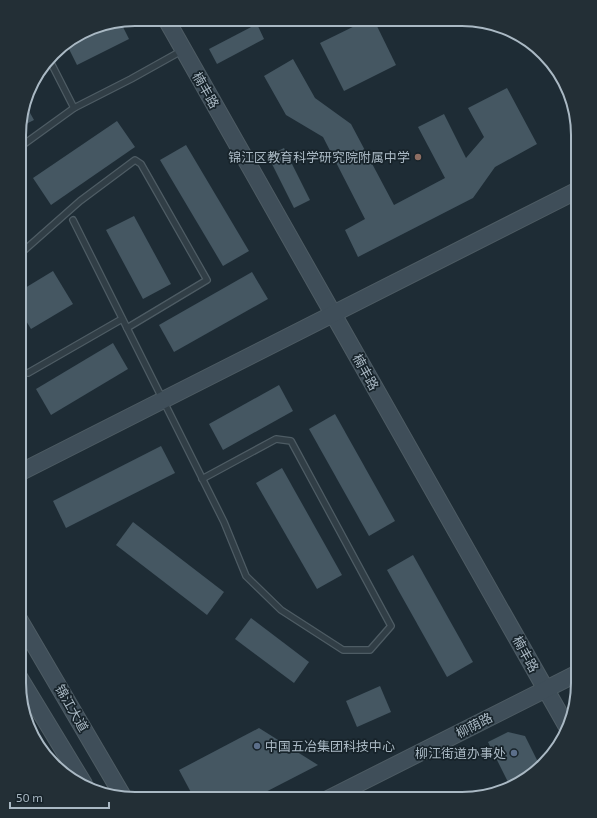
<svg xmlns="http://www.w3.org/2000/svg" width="597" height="818" font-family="'Exo 2','Noto Sans SC',sans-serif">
	<rect width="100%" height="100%" fill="#1e2c35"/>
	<g fill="#455762">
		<path d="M367,20H374L396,65L344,91L320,43Z"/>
		<path d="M120,21L129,39L77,65L66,43L98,25Z"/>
		<path d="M257,24L264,39L217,64L209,49Z"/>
		<path d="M293,59L315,98L351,124L394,205L445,178L418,127L444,114L466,158L484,137L468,108L507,88L537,144L495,167L473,198L358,257L345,230L365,219L323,137L286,115L264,76Z"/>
		<path d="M25,104L34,120L20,127V120Z"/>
		<path d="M117,121L135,147L51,205L33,178Z"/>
		<path d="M186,145L249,251L223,266L160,160Z"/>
		<path d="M284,148L310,200L294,208L268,156Z"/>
		<path d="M134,216L171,284L143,299L106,230Z"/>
		<path d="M53,271L73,304L31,329L20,311V291Z"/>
		<path d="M252,272L268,299L174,352L159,325Z"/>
		<path d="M113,343L128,369L51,415L36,389Z"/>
		<path d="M279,385L293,411L223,450L209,424Z"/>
		<path d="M335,414L395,521L369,536L309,429Z"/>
		<path d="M161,446L175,473L66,528L53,501Z"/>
		<path d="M282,468L342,575L317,589L256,483Z"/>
		<path d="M133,522L224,592L207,615L116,545Z"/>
		<path d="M413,555L473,662L447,677L387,570Z"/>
		<path d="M251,618L309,662L294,683L235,639Z"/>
		<path d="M380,686L391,712L357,727L346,701Z"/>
		<path d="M259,728L318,765L254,798H194L179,770Z"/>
		<path d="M508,732L525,736L539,764L513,787L511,788L488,742Z"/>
	</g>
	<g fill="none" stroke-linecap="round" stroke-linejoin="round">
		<defs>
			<g id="lane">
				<path d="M49,59L74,108"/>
				<path d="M20,147L74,108L131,79L183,50"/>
				<path d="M73,220L224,522L246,576L281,610L343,650H370L391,626L291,441L276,439L202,479"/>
				<path d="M20,254L80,201L135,160L141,164L207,280L127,328"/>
				<path d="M20,372L28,373L122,319"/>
			</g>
			<g id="secondary">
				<path d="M166,19L566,725"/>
				<path d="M19,473L578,190"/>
				<path d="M19,619L124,798"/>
				<path d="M19,677L84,784"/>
				<path d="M328,799L578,673"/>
			</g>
		</defs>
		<use href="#lane" stroke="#4e5c64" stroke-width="8"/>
		<use href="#secondary" stroke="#4e5c64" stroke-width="18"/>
		<use href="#lane" stroke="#313e46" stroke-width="5.5"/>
		<use href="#secondary" stroke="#3f4e59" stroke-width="16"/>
	</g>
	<circle fill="#8d6e63" stroke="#17232a" stroke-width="1.5" cx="418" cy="157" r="4"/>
	<g fill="#5c6f8a" stroke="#17232a" stroke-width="1.5">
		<circle cx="257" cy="746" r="4"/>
		<circle cx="514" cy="753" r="4"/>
	</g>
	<g text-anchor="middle" stroke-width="3.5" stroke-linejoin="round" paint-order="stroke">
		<g font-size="13" fill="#aab9c4" stroke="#17232a">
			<text transform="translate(206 90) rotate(60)" y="5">楠丰路</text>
			<text transform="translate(366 372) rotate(61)" y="5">楠丰路</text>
			<text transform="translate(526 654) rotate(61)" y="5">楠丰路</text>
			<text transform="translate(72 708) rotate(60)" y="5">锦江大道</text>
			<text transform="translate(474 725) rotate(-27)" y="5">柳荫路</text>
		</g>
		<g font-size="13" fill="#aab9c4" stroke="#17232a" text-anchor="end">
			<text x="410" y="162">锦江区教育科学研究院附属中学</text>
			<text x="265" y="751" text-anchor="start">中国五冶集团科技中心</text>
			<text x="506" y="758">柳江街道办事处</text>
		</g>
	</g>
	<path d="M0 0H597V818H0ZM135 26H462A109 109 0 0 1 571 135V683A109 109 0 0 1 462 792H135A109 109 0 0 1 26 683V135A109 109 0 0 1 135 26Z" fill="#232f36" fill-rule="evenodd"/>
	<path fill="none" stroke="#aab9c4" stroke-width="2" d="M135 26H462A109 109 0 0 1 571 135V683A109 109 0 0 1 462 792H135A109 109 0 0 1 26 683V135A109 109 0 0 1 135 26Z"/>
	<path d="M10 802v6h99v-6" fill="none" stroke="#aab9c4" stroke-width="2"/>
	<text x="16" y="802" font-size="12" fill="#aab9c4" stroke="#17232a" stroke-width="3" paint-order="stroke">50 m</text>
</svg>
